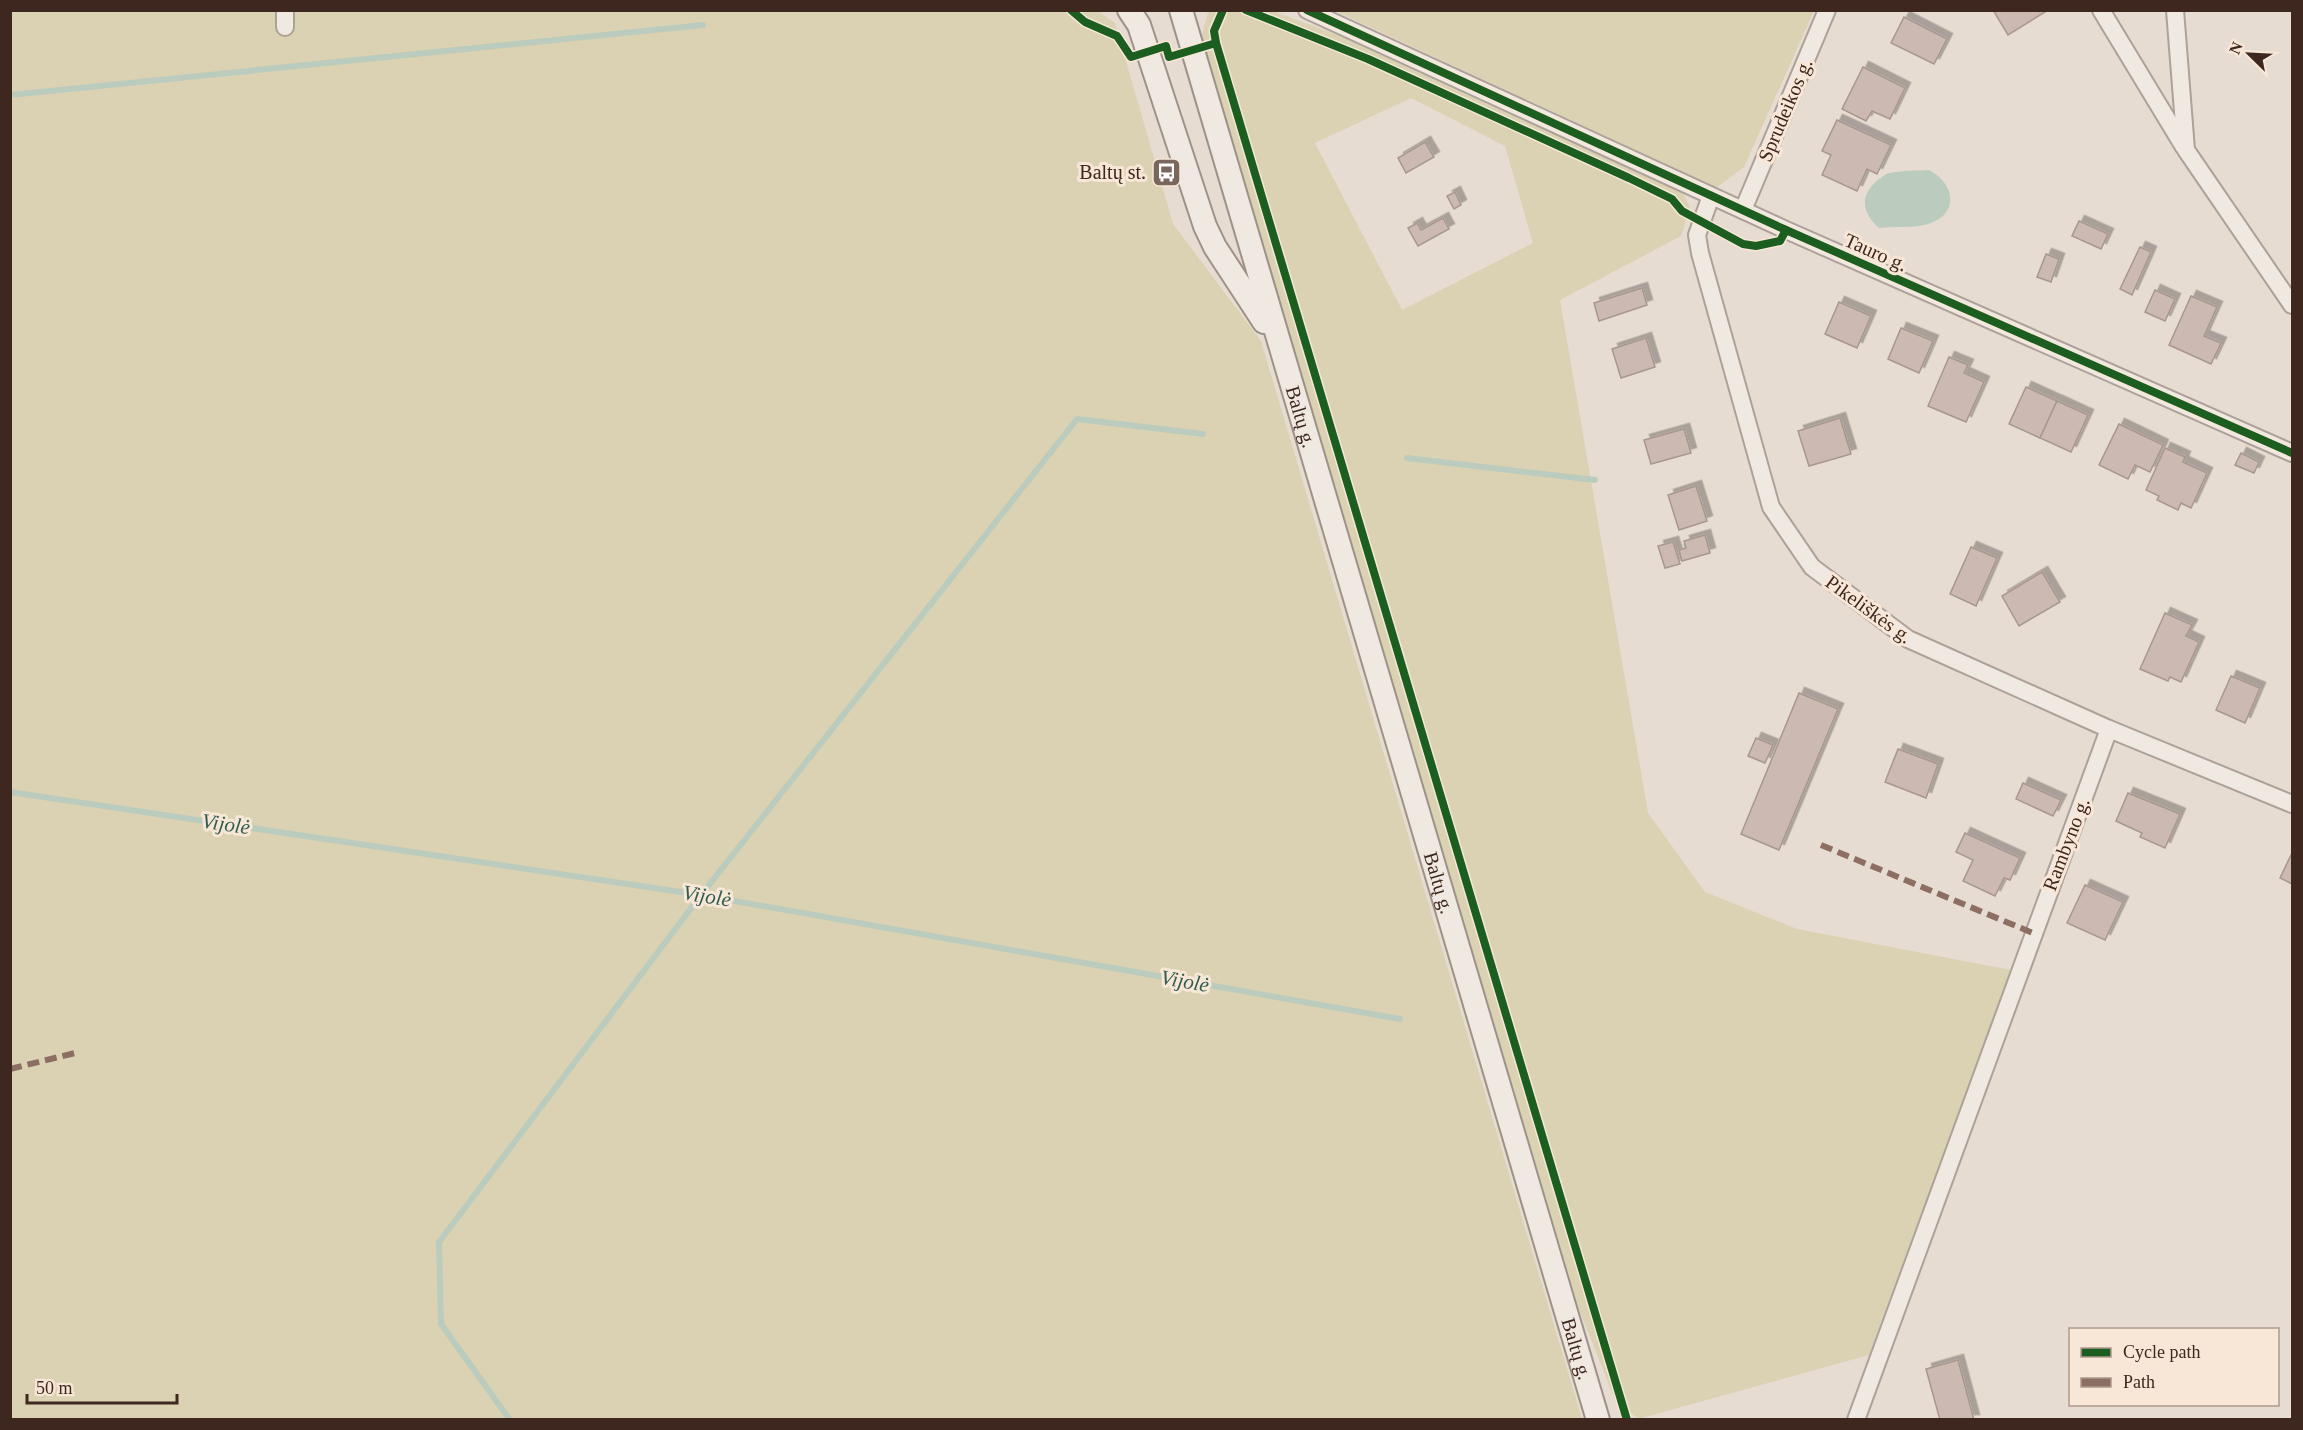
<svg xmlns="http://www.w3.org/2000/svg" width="2303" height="1430" font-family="'Times New Roman',serif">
	<defs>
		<filter id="shadow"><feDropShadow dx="5.5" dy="-5.5" stdDeviation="0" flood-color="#0004"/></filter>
	</defs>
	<rect width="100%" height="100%" fill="#e7dcd1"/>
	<g fill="#dad2b2" fill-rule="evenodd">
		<path d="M1096,10L1115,23L1173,224L1261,341L1582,1419H11V11Z"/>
		<path d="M1211,11H1273L1362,44L1683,193L1690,207L1681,236L1560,300L1648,813L1705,892L1797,929L2011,970L1869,1355L1638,1419L1613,1395L1579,1309L1200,41L1208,13ZM1411,98L1505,146L1533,243L1402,310L1315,143Z"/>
		<path d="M1336,11H1814L1744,167L1716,188Z"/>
	</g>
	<path fill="#bbccbe" d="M1929,170C1954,183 1960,212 1931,223C1916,229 1895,226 1879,228C1862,213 1859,195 1878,180C1882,177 1886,173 1890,173C1903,170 1917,171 1929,170Z"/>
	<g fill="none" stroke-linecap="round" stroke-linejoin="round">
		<g stroke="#bbccbe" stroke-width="6">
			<path d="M10,95L703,25"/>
			<path d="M1407,458L1595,480"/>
			<path d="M10,792L701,895L1400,1019"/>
			<path d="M510,1420L441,1324L439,1242L701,895L1077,419L1203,434"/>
		</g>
	</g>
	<g fill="#ccb9b1" stroke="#a8978f" stroke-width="1.5" filter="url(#shadow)">
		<path d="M1993,10H2044L2045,12L2008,35Z"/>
		<path d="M1904,17L1947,39L1934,64L1891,43Z"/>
		<path d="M1863,67L1905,88L1890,119L1872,111L1866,121L1842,109Z"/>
		<path d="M1837,120L1891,145L1877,174L1867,169L1857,191L1822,175L1831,155L1822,151Z"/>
		<path d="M1425,142L1434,157L1406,173L1398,158Z"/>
		<path d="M1455,192L1461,205L1454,209L1447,196Z"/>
		<path d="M1443,218L1449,229L1418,246L1408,228L1417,223L1421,230Z"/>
		<path d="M2079,221L2108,234L2101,249L2072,236Z"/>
		<path d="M2140,247L2151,252L2132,295L2120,289Z"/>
		<path d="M2046,254L2059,259L2051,282L2037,277Z"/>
		<path d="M1642,288L1647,305L1599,321L1594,303Z"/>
		<path d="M2155,290L2175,299L2165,321L2145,312Z"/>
		<path d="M2191,296L2217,307L2204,336L2221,343L2211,364L2169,345Z"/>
		<path d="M1839,302L1871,316L1857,348L1825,334Z"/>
		<path d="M1901,328L1933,341L1919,373L1888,359Z"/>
		<path d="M1646,338L1655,367L1621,378L1612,349Z"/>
		<path d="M1949,357L1968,365L1964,373L1984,382L1966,422L1928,406Z"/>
		<path d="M2026,387L2057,401L2040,438L2009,424Z"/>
		<path d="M2057,401L2088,415L2071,452L2040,438Z"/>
		<path d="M1840,418L1851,454L1809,466L1798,431Z"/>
		<path d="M2119,424L2163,445L2150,472L2135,465L2128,479L2099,465Z"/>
		<path d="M1684,429L1691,453L1651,464L1644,440Z"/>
		<path d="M2165,448L2185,457L2183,462L2207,473L2191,508L2181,503L2178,510L2157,500L2159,496L2146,490Z"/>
		<path d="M2241,453L2259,462L2254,473L2235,465Z"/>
		<path d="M1696,486L1707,521L1679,530L1668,495Z"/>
		<path d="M1705,535L1710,553L1682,561L1679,550L1686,548L1684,541Z"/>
		<path d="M1673,542L1680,564L1665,568L1658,546Z"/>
		<path d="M1971,547L1997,558L1976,606L1950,594Z"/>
		<path d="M2042,572L2060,602L2019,626L2002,596Z"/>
		<path d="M2165,613L2192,625L2186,636L2199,642L2181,682L2170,677L2168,681L2140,669Z"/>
		<path d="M2231,676L2260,688L2245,723L2216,710Z"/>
		<path d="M1799,693L1838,709L1779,850L1741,834Z"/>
		<path d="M1756,738L1773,745L1765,763L1748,756Z"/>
		<path d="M1898,749L1938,764L1926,798L1885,782Z"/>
		<path d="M2023,783L2061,800L2053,816L2016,799Z"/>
		<path d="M2128,793L2180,814L2165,848L2140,837L2142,833L2116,821Z"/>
		<path d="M1965,833L2020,858L2010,880L2004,878L1995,896L1963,881L1973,860L1956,852Z"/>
		<path d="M2291,855L2292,856V884L2280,878Z"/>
		<path d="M2085,885L2123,902L2105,940L2067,923Z"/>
		<path d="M1958,1360L1974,1420H1940L1926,1369Z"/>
	</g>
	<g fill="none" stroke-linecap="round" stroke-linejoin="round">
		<defs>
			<g id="street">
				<path d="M1307,10L1786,230L2292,453"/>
				<path d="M2101,10L2184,147"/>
				<path d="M2175,10L2186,150L2292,305"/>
				<path d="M285,27V10"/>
				<path d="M1711,196L1697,235L1700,253L1771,507L1812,567L1908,639L2109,729L2292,804"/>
				<path d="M1743,210L1827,10"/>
				<path d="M1856,1420L2109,729"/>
			</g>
			<g id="secondary">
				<path d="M1129,10L1139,25L1205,226L1215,247L1264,322"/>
				<path id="s1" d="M1181,10L1598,1420"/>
			</g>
		</defs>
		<use href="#street" stroke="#ada199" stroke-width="20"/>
		<use href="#secondary" stroke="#9d9189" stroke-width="26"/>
		<use href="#street" stroke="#f0e9e2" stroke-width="16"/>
		<use href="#secondary" stroke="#f0e9e2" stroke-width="22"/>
		<g stroke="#8d6e63" stroke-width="6" stroke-dasharray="12 6" stroke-linecap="butt">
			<path d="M1821,845L2033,933"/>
			<path d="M10,1069L75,1053"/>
		</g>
		<defs>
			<g id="cycleway">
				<path d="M1071,10L1085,22L1117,36L1131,57L1166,46L1169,57L1216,43"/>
				<path d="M1223,10L1214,31L1216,43L1627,1420"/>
				<path d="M1246,10L1368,59L1629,178L1672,199L1682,211L1743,244L1756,246L1780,241L1786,230"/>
				<path d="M1307,10L1786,230L2292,453"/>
			</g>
		</defs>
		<use href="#cycleway" stroke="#f8e7d7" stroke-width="11"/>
		<use href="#cycleway" stroke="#1b5e20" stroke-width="8"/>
	</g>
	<defs>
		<symbol id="bus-square" viewBox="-11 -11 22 22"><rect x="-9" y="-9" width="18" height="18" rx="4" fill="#79665d" stroke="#f8e7d7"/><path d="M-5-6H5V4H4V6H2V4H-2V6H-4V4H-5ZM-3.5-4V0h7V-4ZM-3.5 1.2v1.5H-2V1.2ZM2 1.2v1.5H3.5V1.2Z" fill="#fff"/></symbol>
	</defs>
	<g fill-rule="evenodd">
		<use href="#bus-square" x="1150" y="156" width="33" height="33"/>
	</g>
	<g text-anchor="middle" stroke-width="6" stroke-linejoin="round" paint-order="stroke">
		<g font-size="20" fill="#3e271f" stroke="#f8e7d7">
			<text transform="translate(1785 110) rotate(-67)" y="7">Sprudeikos g.</text>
			<text transform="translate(1876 252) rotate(24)" y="7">Tauro g.</text>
			<text dy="7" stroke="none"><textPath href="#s1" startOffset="424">Baltų g.</textPath></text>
			<text transform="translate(1869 609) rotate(36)" y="7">Pikeliškės g.</text>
			<text transform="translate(2066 844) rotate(-69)" y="7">Rambyno g.</text>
			<text dy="7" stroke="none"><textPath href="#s1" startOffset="910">Baltų g.</textPath></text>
			<text dy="7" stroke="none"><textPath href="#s1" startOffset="1396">Baltų g.</textPath></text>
		</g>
		<g font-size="20" fill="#3e271f" stroke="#f8e7d7" text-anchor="end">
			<text x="1146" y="179">Baltų st.</text>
		</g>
		<g font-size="21" font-style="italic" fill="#2e5e50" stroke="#f8e7d7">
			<text transform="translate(226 824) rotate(8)" y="7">Vijolė</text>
			<text transform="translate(707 896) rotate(9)" y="7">Vijolė</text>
			<text transform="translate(1185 981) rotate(10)" y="7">Vijolė</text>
		</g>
	</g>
	<rect width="2303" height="1430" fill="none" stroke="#3e271f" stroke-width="24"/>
	<rect x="2069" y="1328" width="210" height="78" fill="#f8e7d7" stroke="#ae9a8d" stroke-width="1.5"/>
	<rect x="2081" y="1348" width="30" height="9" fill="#1b5e20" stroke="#ae9a8d" stroke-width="1.5"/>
	<text x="2123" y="1358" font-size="18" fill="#3e271f">Cycle path</text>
	<rect x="2081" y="1378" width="30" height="9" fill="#8d6e63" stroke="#ae9a8d" stroke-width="1.5"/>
	<text x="2123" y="1388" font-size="18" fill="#3e271f">Path</text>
	<g transform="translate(2249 54) rotate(294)" stroke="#f8e7d7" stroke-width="4.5" paint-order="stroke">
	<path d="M0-4.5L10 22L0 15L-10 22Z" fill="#3e271f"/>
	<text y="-9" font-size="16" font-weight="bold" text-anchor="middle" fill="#3e271f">N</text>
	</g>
	<path d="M27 1394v9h150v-9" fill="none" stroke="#3e271f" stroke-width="3"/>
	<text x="36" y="1394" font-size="18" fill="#3e271f" stroke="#f8e7d7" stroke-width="4.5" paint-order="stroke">50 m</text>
</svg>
